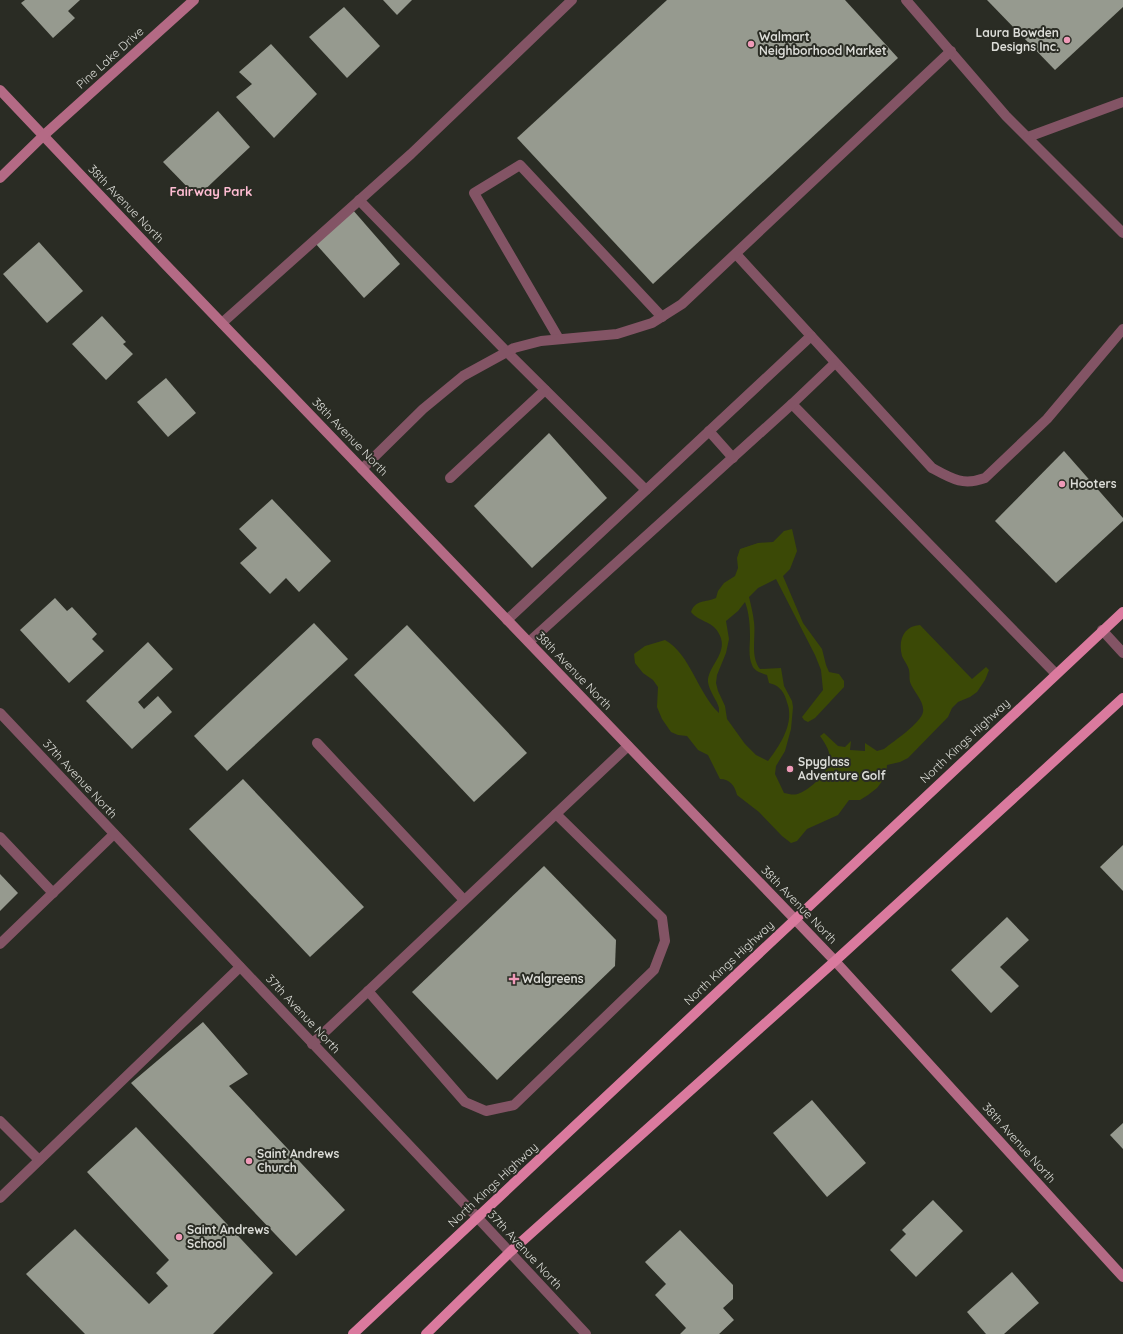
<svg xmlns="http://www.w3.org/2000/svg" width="1123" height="1334" font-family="Quicksand,sans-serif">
	<rect width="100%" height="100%" fill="#2a2c24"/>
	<path fill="#3b4906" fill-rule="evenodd" d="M792,529L797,551L790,569L783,576L803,623L822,649L826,665L829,672L839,674L844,681V687L815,718L808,722L804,720L802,717L823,690L821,670L815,655L776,579L758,588L749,597C751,605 753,614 754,622C756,638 750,656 760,669L781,668L784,686L792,701L793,707L791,729L785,751L776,766L775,774L784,793C790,794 794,796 800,793C811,789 829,771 830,759C830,750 824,742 820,736L824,733L838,746L845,747L851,741L850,750L865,751V743L877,751L884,749C894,741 921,723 923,712C925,702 913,691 910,682C909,678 910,674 909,670C908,665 904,661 902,656C898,641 903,626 920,625L972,679L986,667L989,670L985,680L977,692L970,697L958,702L952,708L948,717L908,758L900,762L887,765L886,776L877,788L868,795L860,800H849L838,815L807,829L797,841L791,843L782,836L759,812L737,795C735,786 730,779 720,779L708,755L698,750L687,736L678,735L671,732L662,719L657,707L658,687L653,680L643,673L635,663L634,654L645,646L665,640C691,655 697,692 719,713V708C717,700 709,691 708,682C707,666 731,652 718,632C712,621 699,622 691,612C696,599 705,603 716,598L718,591L724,583L735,576L738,568L737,558L740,549L758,543L773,542L784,531ZM745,602C749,612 750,625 750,636C750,645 748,656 752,665C754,671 761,673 767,675L769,683C778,685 783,690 786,699C787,703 789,707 789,711C791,729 778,748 768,761L756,755L745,744L727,719L725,706L718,691L716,683L717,675L726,653L729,639L726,621L738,611Z"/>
	<g fill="#969a8f">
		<path d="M25,0H80L68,11L75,18L53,38L21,3Z"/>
		<path d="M383,0H412L397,15Z"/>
		<path d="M667,0H845L898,58L653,284L517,138Z"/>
		<path d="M987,0H1123V7L1055,70Z"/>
		<path d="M344,7L380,46L347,78L309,37Z"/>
		<path d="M271,44L317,94L274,138L236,97L252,84L239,72Z"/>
		<path d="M218,111L250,147L197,197L163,162Z"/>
		<path d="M352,209L400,264L364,298L315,243Z"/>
		<path d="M39,242L83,291L47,323L3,274Z"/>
		<path d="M102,316L126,342L123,344L133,354L106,380L72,344Z"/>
		<path d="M166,378L196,413L168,437L137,402Z"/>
		<path d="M549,433L607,498L532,568L474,506Z"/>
		<path d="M1064,451L1123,518V521L1056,583L995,521Z"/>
		<path d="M272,499L331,561L299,592L286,578L270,594L240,563L257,548L239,529Z"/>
		<path d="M55,598L67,611L72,607L97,634L92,639L104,651L69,683L20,630Z"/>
		<path d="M314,623L348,659L227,771L194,736Z"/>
		<path d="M407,625L527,753L474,802L354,675Z"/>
		<path d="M148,642L173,669L138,702L144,709L158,696L172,712L132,749L86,701Z"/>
		<path d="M243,779L364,907L310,957L189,829Z"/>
		<path d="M1123,845V891L1100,867Z"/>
		<path d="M544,866L616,940L615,966L497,1080L412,992Z"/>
		<path d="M0,874L18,893L0,911Z"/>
		<path d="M1007,917L1029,940L1000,967L1019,986L991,1013L951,970Z"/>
		<path d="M203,1022L248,1074L229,1086L345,1210L296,1256L131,1083Z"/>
		<path d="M812,1100L866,1163L827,1197L773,1133Z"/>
		<path d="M1123,1123V1149L1110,1135Z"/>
		<path d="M136,1127L273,1273L213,1334H85L26,1274L75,1229L149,1304L168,1286L156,1273L169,1260L87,1172Z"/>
		<path d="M933,1200L963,1231L916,1277L890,1250L906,1234L902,1230Z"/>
		<path d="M680,1230L733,1285V1299L723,1308L734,1320L719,1334H680L686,1328L655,1295L666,1284L645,1262Z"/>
		<path d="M1012,1272L1039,1303L1004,1334H986L967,1312Z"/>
	</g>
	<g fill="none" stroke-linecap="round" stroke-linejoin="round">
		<g stroke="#835465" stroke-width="10">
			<path d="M906,0L1006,116L1123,233"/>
			<path d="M1028,137L1123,102"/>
			<path d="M359,200L507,352L646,490"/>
			<path d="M736,254L932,468C952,479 963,486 985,478L1047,419L1123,329"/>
			<path d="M222,323L411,154L572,0"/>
			<path d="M559,339L474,193L520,165L662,317"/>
			<path d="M792,404L1056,674"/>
			<path d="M709,431L733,458"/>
			<path d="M362,469L423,409L463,376L514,348L541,341L617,334L652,323L682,304L951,51"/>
			<path d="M450,478L545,390"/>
			<path d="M507,620L811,336"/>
			<path d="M529,642L792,404L835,363"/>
			<path d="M317,743L464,900"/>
			<path d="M0,837L53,893"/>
			<path d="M0,944L114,834"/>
			<path d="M368,991L465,1102L486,1111L514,1105L654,970L665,941L662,918L556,814"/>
			<path d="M312,1044L628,746"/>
			<path d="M0,1121L39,1160"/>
			<path d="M0,1198L240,967"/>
		</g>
		<g stroke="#835465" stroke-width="10">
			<path d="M1102,630L1123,653"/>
			<path d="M0,713L477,1217L586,1334"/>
		</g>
		<g stroke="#b46a85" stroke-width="10">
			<path d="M0,90L165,264L835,961L1123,1277"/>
			<path d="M0,178L43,136L194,0"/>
		</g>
		<g stroke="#da7a9e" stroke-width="10">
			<path d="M353,1334L1123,612"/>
			<path d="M426,1334L510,1252L835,961L1123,698"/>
		</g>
	</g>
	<g fill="#ef9ab8" stroke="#2a2c24" stroke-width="1.5">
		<circle cx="1067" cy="40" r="4"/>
		<circle cx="751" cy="44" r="4"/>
		<circle cx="1062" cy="484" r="4"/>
		<circle cx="790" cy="769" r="4"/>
		<path d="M512 973h4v4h4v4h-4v4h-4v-4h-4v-4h4z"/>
		<circle cx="249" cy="1161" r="4"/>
		<circle cx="179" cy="1237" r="4"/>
	</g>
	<g text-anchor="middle" stroke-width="4" stroke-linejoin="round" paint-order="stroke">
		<g font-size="12" font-weight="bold" fill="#dcddd8" stroke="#2a2c24" text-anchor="start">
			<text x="1059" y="37" text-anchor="end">Laura Bowden<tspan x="1059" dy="14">Designs Inc.</tspan></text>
			<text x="759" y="41">Walmart<tspan x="759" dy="14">Neighborhood Market</tspan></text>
			<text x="1070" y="488">Hooters</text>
			<text x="798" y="766">Spyglass<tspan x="798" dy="14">Adventure Golf</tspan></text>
			<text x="522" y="983">Walgreens</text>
			<text x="257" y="1158">Saint Andrews<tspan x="257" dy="14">Church</tspan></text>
			<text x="187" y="1234">Saint Andrews<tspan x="187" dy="14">School</tspan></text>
		</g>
		<g font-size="12" fill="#dcddd8" stroke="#2a2c24">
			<text transform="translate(110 58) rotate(-42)" y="4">Pine Lake Drive</text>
			<text transform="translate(126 204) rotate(46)" y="4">38th Avenue North</text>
			<text transform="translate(350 437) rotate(46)" y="4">38th Avenue North</text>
			<text transform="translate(574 671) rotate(46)" y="4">38th Avenue North</text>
			<text transform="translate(965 741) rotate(-43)" y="4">North Kings Highway</text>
			<text transform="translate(80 779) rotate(47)" y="4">37th Avenue North</text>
			<text transform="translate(799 905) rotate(46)" y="4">38th Avenue North</text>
			<text transform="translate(729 963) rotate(-43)" y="4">North Kings Highway</text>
			<text transform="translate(303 1014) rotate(47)" y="4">37th Avenue North</text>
			<text transform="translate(1019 1143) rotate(48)" y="4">38th Avenue North</text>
			<text transform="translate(493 1185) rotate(-43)" y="4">North Kings Highway</text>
			<text transform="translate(525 1250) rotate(47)" y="4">37th Avenue North</text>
		</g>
		<g font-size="13" font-weight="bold" fill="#ffbdd3" stroke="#2a2c24">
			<text x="211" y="196">Fairway Park</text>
		</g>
	</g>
</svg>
